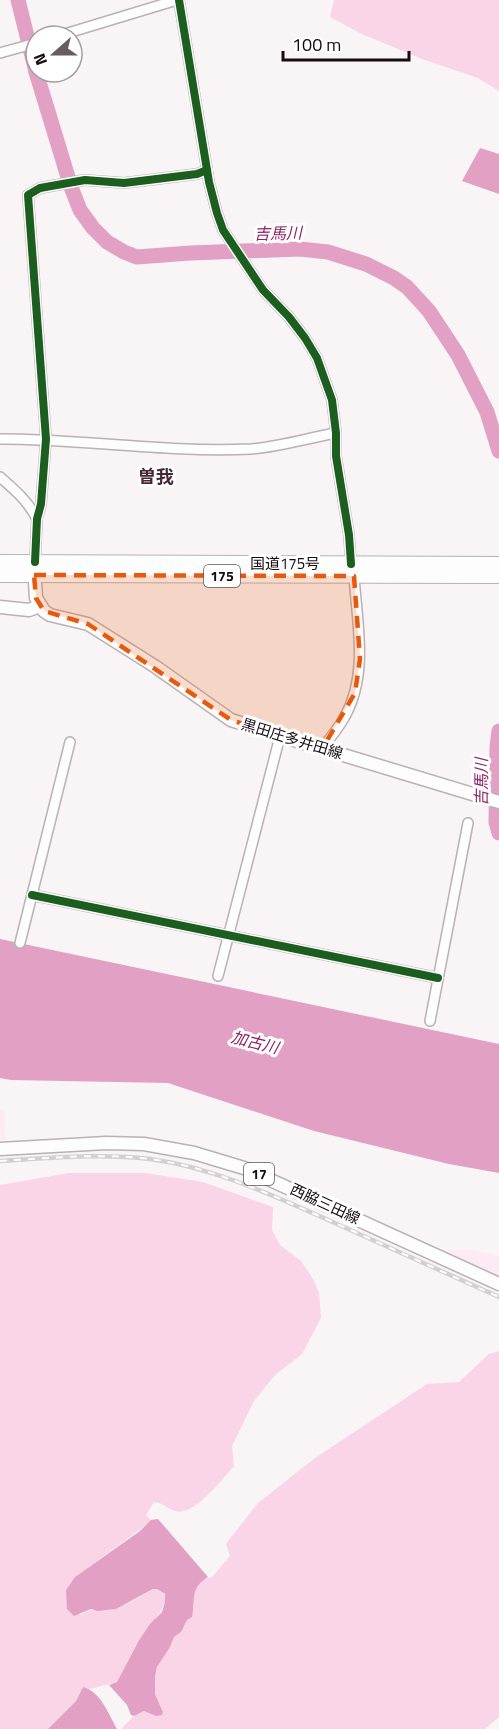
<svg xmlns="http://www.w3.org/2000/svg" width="499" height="1729" font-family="'Titillium Web','Noto Sans JP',sans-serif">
	<rect width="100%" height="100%" fill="#f9f4f6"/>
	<g fill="#fcebf3">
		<path d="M0,1109H4L5,1140H0Z"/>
		<path d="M449,1250H472L499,1256V1277L466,1263L447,1253Z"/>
	</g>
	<g fill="#fad4e7">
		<path d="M334,0H499V91L478,78L422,59L362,34L330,17Z"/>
		<path d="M69,1173H145L203,1182L273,1207L272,1230L280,1245L301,1261L313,1279L319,1293L321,1318L302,1354L275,1375L254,1401L232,1446L234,1466C222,1479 194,1517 175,1511C166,1508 166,1504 154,1502L146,1515L151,1520L150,1522L75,1577L80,1615C94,1607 103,1609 118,1607C124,1606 148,1593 153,1589H157L166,1596C164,1614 148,1625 139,1640C131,1653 125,1668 117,1682L90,1689L83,1687L76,1701L48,1729H0V1185Z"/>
		<path d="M499,1351V1717L485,1729H121L134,1716L144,1711L156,1716L163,1711L155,1694V1677L159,1661L170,1647L174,1637L181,1632L194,1607L193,1594L200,1582L213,1576L230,1556L226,1544L258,1503L315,1458L427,1384L459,1382L489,1354Z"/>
	</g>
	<g fill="#e2a1c4">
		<path d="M480,148L499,154V194L462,181Z"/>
		<path d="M0,939L499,1044V1173L449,1164L314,1131L168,1083L11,1080L0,1078Z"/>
		<path d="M158,1519L208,1577C189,1589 196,1599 192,1617L187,1620L181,1632L174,1637L170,1647L157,1667L155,1677V1694L163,1712L162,1715L156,1716L144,1711L134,1716L131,1715L127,1705L109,1685L117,1682L139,1640L150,1624L162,1612L165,1602V1594L157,1589H153L116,1609L98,1611L91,1609L74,1616L67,1609L66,1590L75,1577L140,1531L151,1520Z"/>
		<path d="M83,1687C101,1692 108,1713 117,1729H48L76,1701Z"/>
	</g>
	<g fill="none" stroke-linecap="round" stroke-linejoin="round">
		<g stroke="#e2a1c4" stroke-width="15">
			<path d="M18,0L36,72"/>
			<path d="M36,72L71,187L80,210L93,228L107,242L124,252L137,257L190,253L300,249L328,252L366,264L394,278L407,287L429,311L458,355L487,412L499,451"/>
			<path d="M499,731L497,747L496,822L499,833"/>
		</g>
		<defs>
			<g id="minor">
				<path d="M179,0L209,182L217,213L223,230L263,290L289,317L305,338L317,358L332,400L336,433V456L349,535L351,564"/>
				<path d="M58,36L177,0"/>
				<path d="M0,53L36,43"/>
				<path d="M0,439C83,439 167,453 251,449C279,447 308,438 336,433"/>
				<path d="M0,477C15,490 28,501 37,519"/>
				<path d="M35,562L37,519L41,504L46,439L28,195L40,188L85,180L124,183L197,174L207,170"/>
				<path d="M322,749C329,739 338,729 344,718C369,675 357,623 354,576"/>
				<path d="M32,895L438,978"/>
				<path d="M20,943L70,742"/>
				<path d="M218,976L278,744L277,735"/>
				<path d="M430,1021L468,823"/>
			</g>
			<g id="major">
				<path d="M34,566L36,598L44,611L50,615L88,624L156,667L231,720L277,735L499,802"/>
				<path d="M0,607L29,610L40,606"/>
				<path d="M0,1149L106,1143L144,1144L194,1153L244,1168L499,1284"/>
			</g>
			<g id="highway">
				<path d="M0,562L499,564"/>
				<path d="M0,575L499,576"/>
			</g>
		</defs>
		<use href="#minor" stroke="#b9b1b5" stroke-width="12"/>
		<use href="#major" stroke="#b9b1b5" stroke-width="15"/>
		<use href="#highway" stroke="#b9b1b5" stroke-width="16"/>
		<use href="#minor" stroke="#fefdfe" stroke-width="9"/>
		<use href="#major" stroke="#fefdfe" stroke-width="12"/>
		<use href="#highway" stroke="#fefdfe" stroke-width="14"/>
		<defs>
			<path id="rail" d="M0,1161C50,1158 100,1153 150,1159C209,1167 263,1191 317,1215C378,1242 438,1270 499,1297"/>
		</defs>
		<use href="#rail" stroke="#d3d0d1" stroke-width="4.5"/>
		<use href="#rail" stroke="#fff" stroke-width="2" stroke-dasharray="7" stroke-linecap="butt"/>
		<defs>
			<g id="cycleway">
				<path d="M179,0L209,182L217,213L223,230L263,290L289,317L305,338L317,358L332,400L336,433V456L349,535L351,564"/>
				<path d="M35,562L37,519L41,504L46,439L28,195L40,188L85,180L124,183L197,174L207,170"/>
				<path d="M32,895L438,978"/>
			</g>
		</defs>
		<use href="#cycleway" stroke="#fff" stroke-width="11"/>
		<use href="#cycleway" stroke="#1b5e20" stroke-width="8"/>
	</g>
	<path fill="#e8590c" fill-opacity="0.2" stroke="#e8590c" stroke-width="4.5" stroke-dasharray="12 8" stroke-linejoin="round" d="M34,575L354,576L360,659L355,693L322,749L231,720L88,624L44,611L36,598Z"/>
	<g text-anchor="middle" stroke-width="6" stroke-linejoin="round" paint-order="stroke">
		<g fill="#fff" stroke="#5d5459" stroke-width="1.5">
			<rect x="204" y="565" width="36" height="22" rx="4.5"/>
			<rect x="244" y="1163" width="30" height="22" rx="4.5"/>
		</g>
		<g font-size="14" font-weight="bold" fill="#180b12">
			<text x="222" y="581">175</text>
			<text x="259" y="1179">17</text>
		</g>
		<g font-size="15" fill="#180b12" stroke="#fff">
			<text x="285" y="569">国道175号</text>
			<text transform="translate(292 739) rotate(17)" y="5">黒田庄多井田線</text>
			<text transform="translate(325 1204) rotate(25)" y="5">西脇三田線</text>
		</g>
		<g font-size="16" font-style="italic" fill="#8f2465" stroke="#fff">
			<text transform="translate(278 233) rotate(-1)" y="6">吉馬川</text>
			<text transform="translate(481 782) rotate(-90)" y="6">吉馬川</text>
			<text transform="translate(255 1042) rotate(14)" y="6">加古川</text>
		</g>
		<g font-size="18" font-weight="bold" fill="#442836" stroke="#fff">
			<text x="156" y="483">曽我</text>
		</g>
	</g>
	<g transform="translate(54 54) rotate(249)"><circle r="28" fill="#ffffff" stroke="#a39da0" stroke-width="1.5"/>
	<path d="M0-4.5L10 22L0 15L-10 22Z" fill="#675d62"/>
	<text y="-9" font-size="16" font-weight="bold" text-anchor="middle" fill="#180b12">N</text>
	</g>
	<path d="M283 51v9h126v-9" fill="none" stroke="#180b12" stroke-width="3"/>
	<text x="292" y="51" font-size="18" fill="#180b12" stroke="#ffffff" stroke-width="4.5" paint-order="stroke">100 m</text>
</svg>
